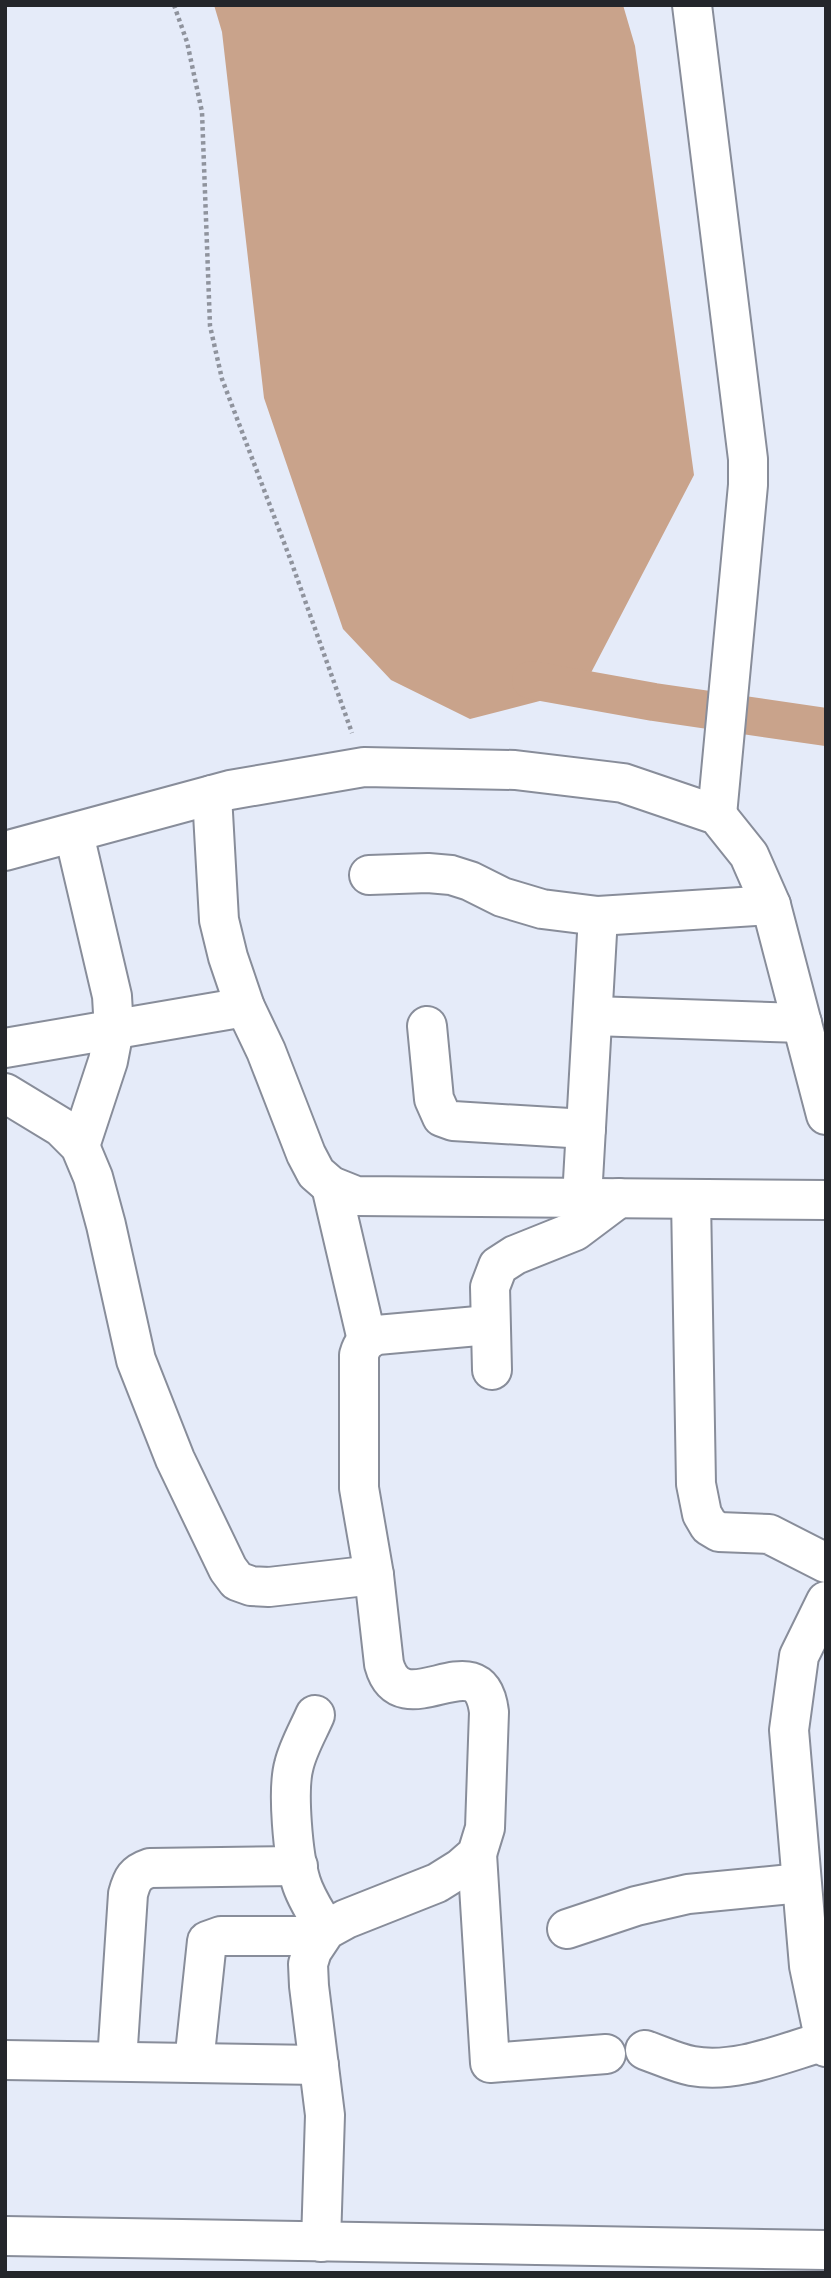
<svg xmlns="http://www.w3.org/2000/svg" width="831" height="2278" font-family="Bitter,serif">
	<rect width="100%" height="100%" fill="#e5ebf9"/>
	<path fill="#c9a38b" d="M214,5H623L635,46L694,475L582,690L470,719L391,680L343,629L264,398L222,32Z"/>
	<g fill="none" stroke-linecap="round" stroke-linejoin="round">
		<path stroke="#c9a38b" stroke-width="38" d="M531,680L654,702L826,727"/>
		<defs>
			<g id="minor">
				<path d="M692,5L748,459V485L717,815"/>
				<path d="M212,795L219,920L228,957L245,1007L266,1051L306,1154L316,1173L331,1186L356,1196L826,1200"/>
				<path d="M74,834L112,996L114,1030L108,1061L80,1146"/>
				<path d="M5,851L230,790L364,767L515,770L623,783L717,815L749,855L771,905L826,1115"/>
				<path d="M369,875L428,873L451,875L470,881L502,897L542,909L598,916L771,905"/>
				<path d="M593,1016L802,1023"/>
				<path d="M427,1026L434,1099L442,1117L453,1121L586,1129"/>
				<path d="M5,1048L245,1007"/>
				<path d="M5,1093L61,1127L80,1146L93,1177L106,1225L136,1360L175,1459L228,1569L237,1581L251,1586L269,1587L374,1575"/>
				<path d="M331,1186L367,1340"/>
				<path d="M582,1198L598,916"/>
				<path d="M691,1199L696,1484L702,1514L709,1526L719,1532L769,1534L826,1563"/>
				<path d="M492,1370L490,1287L498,1266L515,1255L575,1231L619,1198"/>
				<path d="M826,1601L799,1656L789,1730L809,1966L826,2047"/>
				<path d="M315,1715C308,1731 298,1748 294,1765C287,1790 293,1856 301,1882C306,1899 317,1914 326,1930"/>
				<path d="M477,1854L490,2063L606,2054"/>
				<path d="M567,1929L636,1906L688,1894L801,1883"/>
				<path d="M645,2050C660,2055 676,2063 692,2066C736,2074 783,2053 825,2041"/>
				<path d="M5,2060L319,2065"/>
				<path d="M117,2061L128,1894C132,1879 135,1873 150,1868L298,1866"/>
				<path d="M194,2063L207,1941L221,1936H321"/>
				<path d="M5,2236L826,2250"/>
				<path d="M321,2242L325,2115L309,1986L308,1964L312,1951L326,1930L346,1919L437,1883L461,1868L477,1854L485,1828L489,1712C480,1637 402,1730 384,1664L374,1575L359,1488V1355C362,1344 366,1340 377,1335L489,1325"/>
			</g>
		</defs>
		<use href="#minor" stroke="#888d9a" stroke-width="42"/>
		<path stroke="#8f939d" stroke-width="4.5" stroke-dasharray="3.5 3.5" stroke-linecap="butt" d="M174,5L187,42L202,112L210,326L222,379L291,561L352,733"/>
		<use href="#minor" stroke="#fff" stroke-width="38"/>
	</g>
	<rect width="831" height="2278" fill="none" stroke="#24262b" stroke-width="14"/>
</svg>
